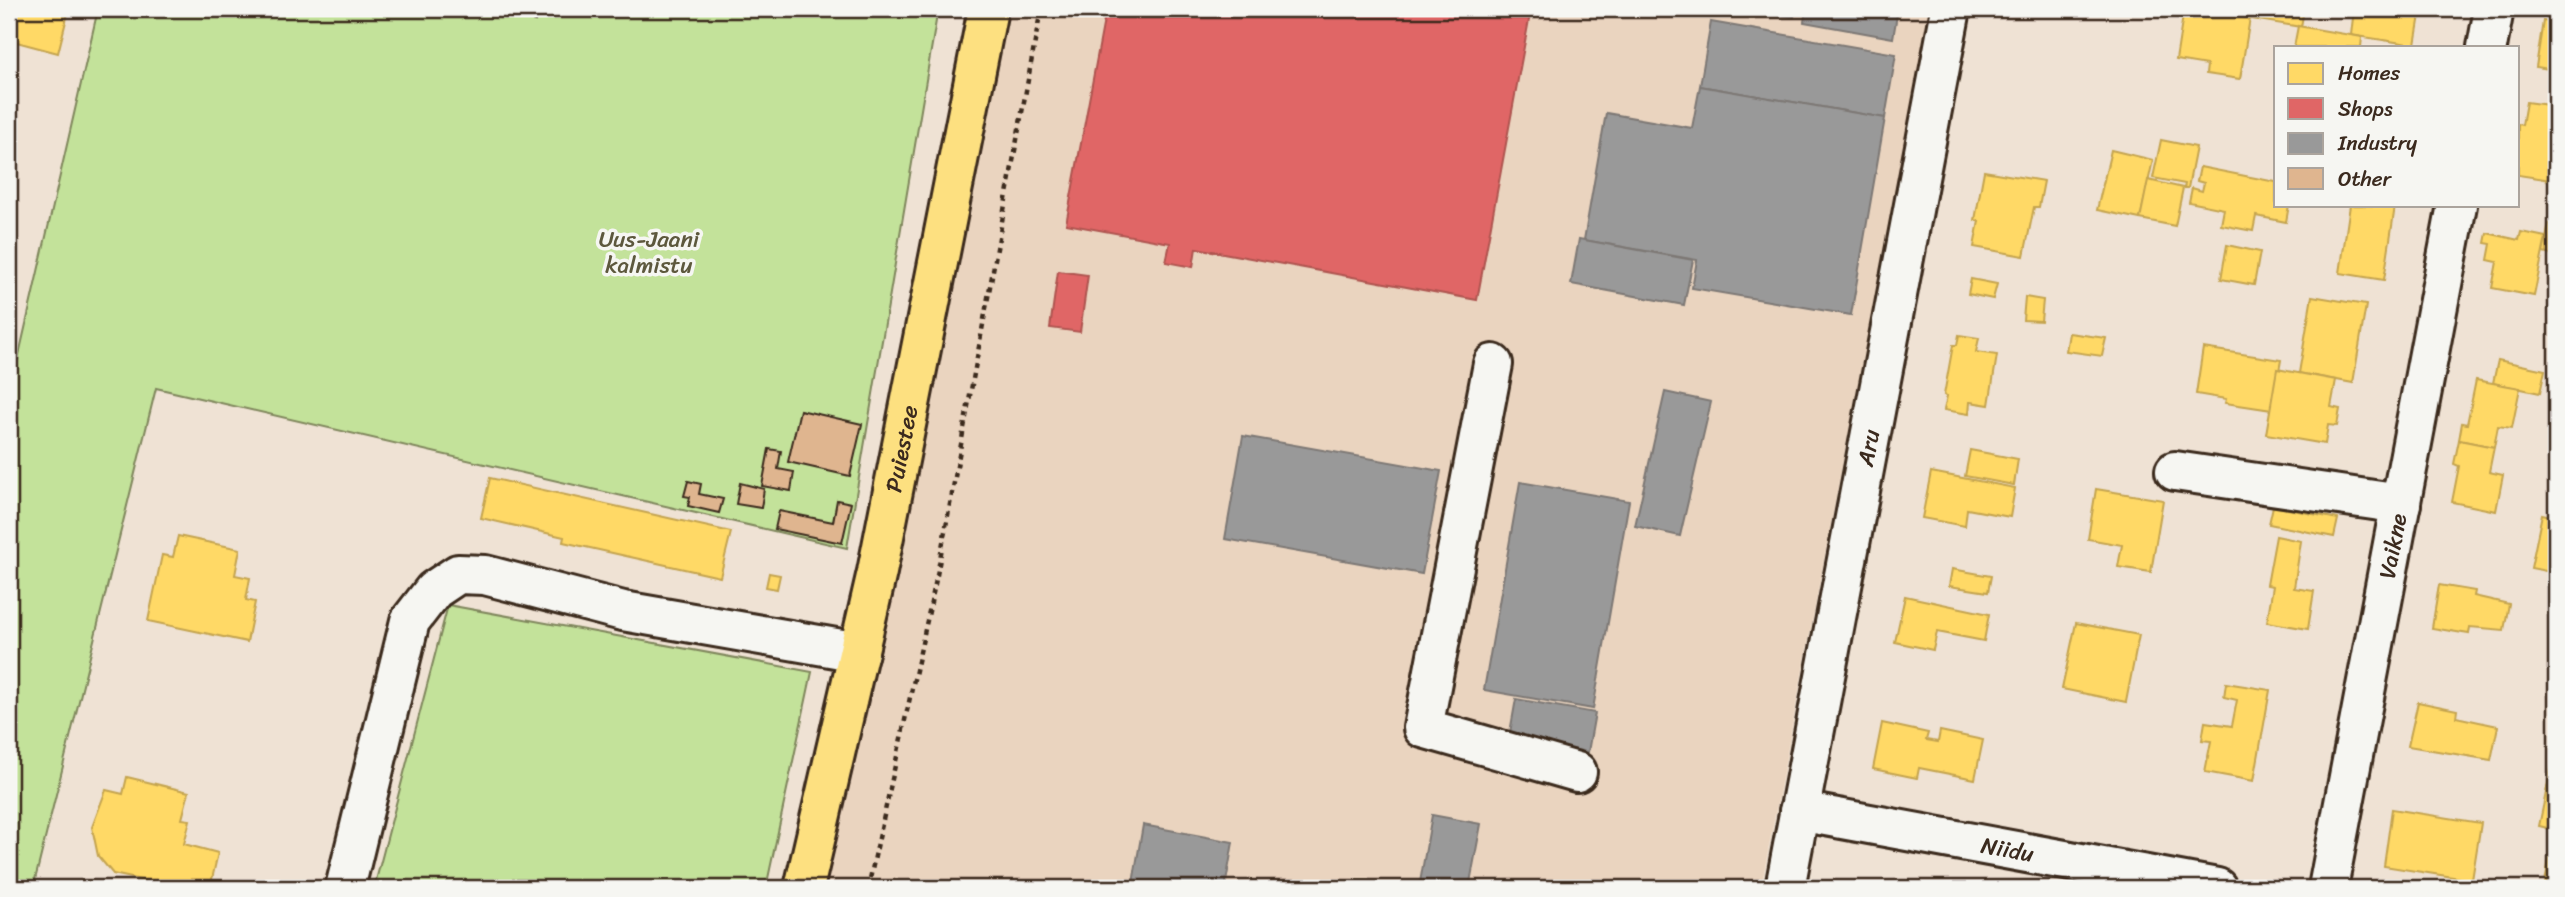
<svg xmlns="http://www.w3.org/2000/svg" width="2565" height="897" font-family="Sriracha,sans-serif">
	<rect width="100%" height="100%" fill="#efe2d4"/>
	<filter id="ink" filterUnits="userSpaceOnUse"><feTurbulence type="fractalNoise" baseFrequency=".0143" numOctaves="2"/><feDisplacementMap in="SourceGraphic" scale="14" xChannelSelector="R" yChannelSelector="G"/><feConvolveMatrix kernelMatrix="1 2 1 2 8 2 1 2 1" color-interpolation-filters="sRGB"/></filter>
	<g filter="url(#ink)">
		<path fill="#ead4bf" d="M1008,9H1930L1761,888H819Z"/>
		<g fill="#c3e29a" stroke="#7f865c" stroke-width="2">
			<path d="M98,9H938L847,548L156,388L33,888H9V357L18,359Z"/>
			<path d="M448,605L812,672L766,888H374Z"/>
		</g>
		<g fill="#ffd966" stroke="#c4a450" stroke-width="2">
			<path d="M9,9H69L58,53L9,40Z"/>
			<path d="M2184,9L2250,18L2240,79L2206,74L2207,65L2176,60Z"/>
			<path d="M2235,9H2304L2301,27L2234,16Z"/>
			<path d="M2354,9H2421L2415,45L2351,35Z"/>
			<path d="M2543,21L2556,23V70L2536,67Z"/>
			<path d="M2298,26L2362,37L2361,47H2294Z"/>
			<path d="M2526,102L2556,106V149L2551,180L2518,175V124L2522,125Z"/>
			<path d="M2161,140L2196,147L2188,188H2184L2185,184L2153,178Z"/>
			<path d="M2111,150L2153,160L2140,219L2097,210Z"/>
			<path d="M2200,167L2276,182V205H2289L2286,222L2256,216L2253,231L2221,225L2224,209L2189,202L2192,188L2202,191L2204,183L2197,181Z"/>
			<path d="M1984,171L2044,181L2039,207H2034L2024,256L1974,247L1979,221L1975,220Z"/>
			<path d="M2148,180L2183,188L2175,226L2140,219Z"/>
			<path d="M2350,205L2395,206L2384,280L2340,273Z"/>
			<path d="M2549,224L2556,225V256L2543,253Z"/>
			<path d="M2521,232L2546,237L2534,296L2492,288L2497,262L2488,260L2491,244L2485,243L2487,233L2519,240Z"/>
			<path d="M2227,245L2260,252L2254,285L2221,279Z"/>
			<path d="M1971,279L1997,284L1993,299L1968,294Z"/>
			<path d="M2312,296L2366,305L2353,383L2299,373Z"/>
			<path d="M2025,297L2043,300L2041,321L2023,320Z"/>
			<path d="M2069,333L2106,338L2102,356L2066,351Z"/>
			<path d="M1959,335L1979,338L1976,352L1997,355L1989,405L1970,402L1969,414L1944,410L1947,396L1944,395L1953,345H1957Z"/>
			<path d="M2203,348L2281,360L2272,410L2225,403L2226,399L2196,394Z"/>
			<path d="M2498,360L2545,370L2540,393L2493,383Z"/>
			<path d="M2277,369L2336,380L2331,407L2340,409L2337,426L2328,425L2325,444L2266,434Z"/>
			<path d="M2476,380L2520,388L2512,428L2498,426L2494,447L2459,440L2462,423L2467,424Z"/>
			<path d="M2459,440L2494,447L2489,472L2503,475L2496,511L2452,502L2459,466L2454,464Z"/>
			<path d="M1970,450L2018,459L2014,485L1965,476Z"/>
			<path d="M1931,472L2015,488L2010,517L1967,509L1965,526L1922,518Z"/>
			<path d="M490,478L731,532L720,577L563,542L564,537L481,518Z"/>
			<path d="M2096,489L2163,500L2151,572L2118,567L2122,545L2088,539Z"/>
			<path d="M2273,506L2338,519L2334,537L2269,524Z"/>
			<path d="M2542,514L2556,517V573L2531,568Z"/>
			<path d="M178,536L240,549L235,575L250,578L246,600L255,602L247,642L148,621L162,555L173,557Z"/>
			<path d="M2276,536L2301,541L2294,588L2314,591L2308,629L2267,622L2273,586L2267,585Z"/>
			<path d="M1952,569L1991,576L1988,592L1949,586Z"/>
			<path d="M769,573L780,575L777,589L766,587Z"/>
			<path d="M2439,585L2475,591L2474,596L2509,604L2504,630L2470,627L2469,634L2432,628Z"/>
			<path d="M1905,596L1989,614L1984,641L1937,632L1933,650L1895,642Z"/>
			<path d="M2076,623L2139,635L2126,702L2062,689Z"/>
			<path d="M2226,683L2270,690L2254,781L2205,772L2211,741L2202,740L2205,722L2232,726L2237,700L2224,697Z"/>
			<path d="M2418,702L2457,710L2456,717L2498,726L2491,760L2408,746Z"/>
			<path d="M1882,723L1928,733L1926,740L1938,742L1940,731L1983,740L1975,779L1919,768L1917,778L1873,769Z"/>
			<path d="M2552,764L2556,765V830L2539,826Z"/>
			<path d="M127,777L189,792L182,819L190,820L184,844L218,853L210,888H178L113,874L98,856L92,827L106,790L123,794Z"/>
			<path d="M2392,809L2481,823L2472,880L2384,866Z"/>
			<path d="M2551,848L2556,849V888H2544Z"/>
		</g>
		<g fill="#e06666" stroke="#ae5450" stroke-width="2">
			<path d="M1106,9H1531L1477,300L1196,248L1193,267L1166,262L1170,243L1066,224Z"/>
			<path d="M1058,271L1088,275L1080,332L1050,328Z"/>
		</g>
		<g fill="#999" stroke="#7d7874" stroke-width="2">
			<path d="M1720,9H1796L1794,17Z"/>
			<path d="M1806,9H1898L1893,38L1804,22Z"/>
			<path d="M1711,22L1896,54L1885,118L1700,86Z"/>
			<path d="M1700,86L1885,118L1851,315L1692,288L1697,260L1584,240L1606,113L1692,128Z"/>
			<path d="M1579,239L1693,260L1684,305L1571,284Z"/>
			<path d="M1665,392L1711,402L1680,536L1635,526Z"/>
			<path d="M1243,436L1441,471L1422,574L1225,539Z"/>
			<path d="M1520,482L1629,501L1593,709L1484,690Z"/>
			<path d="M1516,699L1595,713L1588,752L1509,738Z"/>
			<path d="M1432,815L1481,824L1469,888H1419Z"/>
			<path d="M1143,825L1233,842L1225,888H1164L1133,883Z"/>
		</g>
		<g fill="#dfb58f" stroke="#3b2a1e" stroke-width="2">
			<path d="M491,9H538L535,21Z"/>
			<path d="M800,410L862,424L850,476L788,462Z"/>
			<path d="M769,449L781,451L778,469L794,472L791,491L762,486Z"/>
			<path d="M688,481L701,484L699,494L723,499L719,513L688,506L690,497L684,496Z"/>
			<path d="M740,483L764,489L761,508L736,504Z"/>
			<path d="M837,500L851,503L842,543L775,529L779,511L833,522Z"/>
		</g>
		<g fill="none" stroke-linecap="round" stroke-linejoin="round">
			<defs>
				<g id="minor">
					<path d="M2487,47L2494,9"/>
					<path d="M1493,364L1423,728L1577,772"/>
					<path d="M2175,471L2401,504"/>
					<path id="s1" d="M1799,811L2217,888"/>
					<path d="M345,888L410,621L434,590L458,574L485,575L623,611L859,652"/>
					<path id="s2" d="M1785,888L1951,9"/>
					<path id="s3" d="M2328,888L2457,205"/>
				</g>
				<g id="highway">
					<path id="s4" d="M804,888L877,572L988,9"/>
				</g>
			</defs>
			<use href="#minor" stroke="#3b2a1e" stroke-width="44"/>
			<use href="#highway" stroke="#3b2a1e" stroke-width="44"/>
			<path stroke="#3b2a1e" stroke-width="4.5" stroke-dasharray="5 5" stroke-linecap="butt" d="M868,888L937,575L1041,9"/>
			<use href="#minor" stroke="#f6f6f2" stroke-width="38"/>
			<use href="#highway" stroke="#fde080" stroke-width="38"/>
		</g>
	</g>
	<g text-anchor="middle" stroke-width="7" stroke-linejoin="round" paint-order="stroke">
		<g font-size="23" fill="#5d583d" stroke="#f6f6f2">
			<text x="649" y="247">Uus-Jaani<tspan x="649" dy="26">kalmistu</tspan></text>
		</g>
		<g font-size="23" fill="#3b2a1e" stroke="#f6f6f2">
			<text dy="8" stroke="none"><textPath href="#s2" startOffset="448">Aru</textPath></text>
			<text dy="8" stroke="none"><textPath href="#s4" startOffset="450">Puiestee</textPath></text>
			<text dy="8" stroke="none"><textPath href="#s3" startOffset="348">Vaikne</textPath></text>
			<text dy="8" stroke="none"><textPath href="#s1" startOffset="212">Niidu</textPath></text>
		</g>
	</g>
	<rect width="2565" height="897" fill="none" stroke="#f6f6f2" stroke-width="35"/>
	<rect x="18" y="18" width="2530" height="862" fill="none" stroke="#3b2a1e" stroke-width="2.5" filter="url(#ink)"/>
	<rect x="2274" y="46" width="245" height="161" fill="#f6f6f2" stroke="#aba49d" stroke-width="2"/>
	<rect x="2288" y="63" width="35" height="21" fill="#ffd966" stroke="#aba49d" stroke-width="2"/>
	<text x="2338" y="80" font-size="21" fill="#3b2a1e">Homes</text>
	<rect x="2288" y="98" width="35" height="21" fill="#e06666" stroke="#aba49d" stroke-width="2"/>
	<text x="2338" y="116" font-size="21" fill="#3b2a1e">Shops</text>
	<rect x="2288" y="133" width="35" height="21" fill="#999999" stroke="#aba49d" stroke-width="2"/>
	<text x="2338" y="150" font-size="21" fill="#3b2a1e">Industry</text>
	<rect x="2288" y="168" width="35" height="21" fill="#dfb58f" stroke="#aba49d" stroke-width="2"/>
	<text x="2338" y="186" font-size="21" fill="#3b2a1e">Other</text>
</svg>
